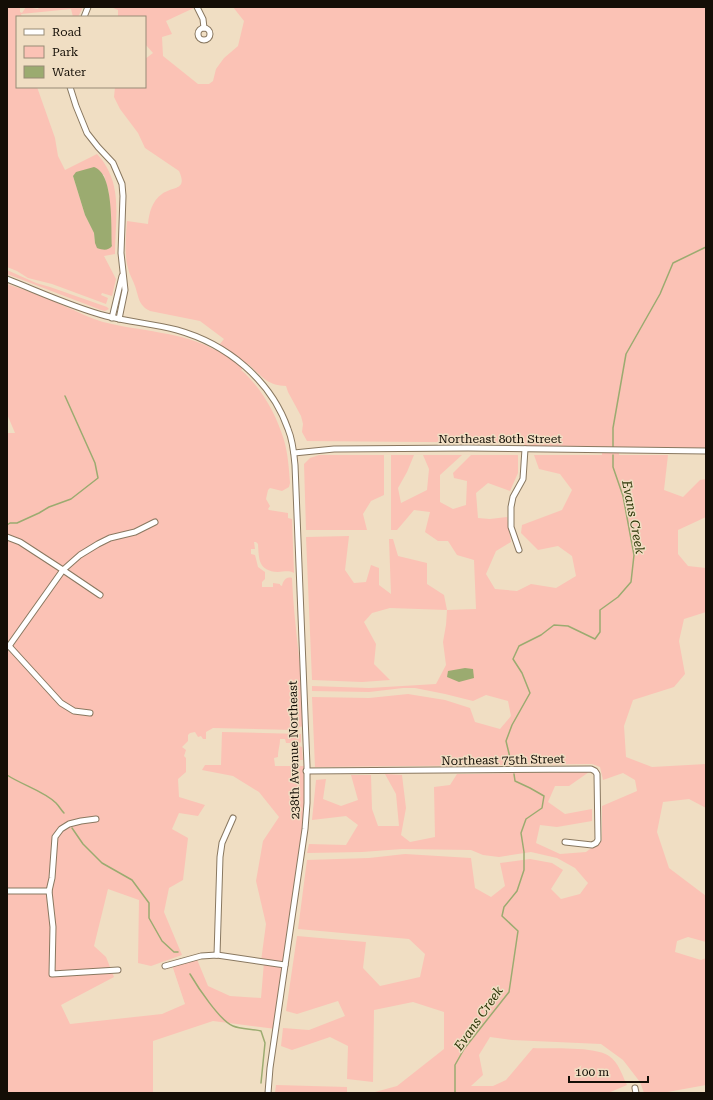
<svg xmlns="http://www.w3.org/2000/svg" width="713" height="1100" font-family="'Roboto Serif',serif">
	<rect width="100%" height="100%" fill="#f0dec3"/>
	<g fill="#fbc2b5" fill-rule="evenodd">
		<path d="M7,7H20V12L22,13L26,7L38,9L39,7H83L78,17H73L71,9L21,14L22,17H17V87H37L55,138L58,156L65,170L97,154C124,183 115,218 115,254L104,256L116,279L112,296L102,293L101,295L108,298L106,304L52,284L28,278L17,271L7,267ZM104,175L109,193L95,243L94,233L85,215L73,176Z"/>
		<path d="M111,7H196L166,21L172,34L162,37L163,56L198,84H209L213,81L216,69L224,58L238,46L244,21L233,7H706V451H619V455H668L664,490L683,497L700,480L706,479V517L678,530V554L688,566L706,568V612L684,619L679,641L685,674L674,687L633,700L624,726L626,757L652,767L706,764V808L689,799L663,802L657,832L669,868L706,896V942L688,937L677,941L675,952L701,960L706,958V1085L662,1093H644L640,1082L623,1060L601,1044L512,1040L490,1037L479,1055L483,1075L471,1086H493L506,1080L533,1048C551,1049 595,1046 609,1056C619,1063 622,1075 627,1085L608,1093L552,1092L376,1093L375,1092L397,1086L444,1049V1012L413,1002L374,1010L373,1082L347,1079L348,1046L330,1037L292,1050L281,1046L283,1028L309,1030L345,1016L338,1001L297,1014L286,1011L297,936L366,942L363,968L380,986L420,977L425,954L409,939L298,929L307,860L369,858L405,854L471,858L475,888L491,897L505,886L500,863L530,859L552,863L563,870L551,889L561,899L580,894L588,883L575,868L557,858L531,852L499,857L483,855L471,850L402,849L362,852L307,853L309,844L346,845L358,825L346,816L312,820L316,780L326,779L323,799L341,806L358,800L351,775H371L372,809L378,826H399L396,794L385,774L402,775L406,808L401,835L410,842L435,837L434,787L450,785L457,774L589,772L569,786H555L548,802L565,814L592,809V821L557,827L540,825L536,843L560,854L586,852L602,840V806L637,791L635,780L623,773L603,780L600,767L592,764L315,767L312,697L369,698L408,694L445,700L470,708L475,722L500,729L511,716L508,701L486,695L473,701L445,694L415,688H403L369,692L312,691V686L369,688L436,684L446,665L443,642L446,625L447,610L390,608L372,613L364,622L376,644L374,664L390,680L362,682L312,680L306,537L349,536L345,570L354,583L366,582L371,565L379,568V585L391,594L389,539H393L398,556L427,563V584L444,595L447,610L476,609L474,560L457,555L448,541H438L425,532L430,512L414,510L397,530H391V455H414L407,472L398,488L401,503L427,490L429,469L423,455H462L440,475V502L453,509L466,505L467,481L454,478L453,473L471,455H518V473L510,491L488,483L476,493L478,518L490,519L507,517L511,542L496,551L486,574L495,589L517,591L531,584L556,588L576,576L572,556L558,546L538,550L521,533L522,525L562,510L572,490L560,474L539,469L534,455H602V451H524V443L307,441L302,432L303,424L301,416L288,392L286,386C266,385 262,376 248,364L241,370C262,388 276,414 284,440C288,454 289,469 290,483L289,487L282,491L270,488L268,490L266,499L270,506L268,509L269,510L288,513V518L292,519L294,573C288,570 283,572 278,572C258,571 259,559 258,544L256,542H254L255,549H251V554L255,555L258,567L265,572V579L262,582V587H273V583L280,584V585L282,586C283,581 286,576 292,578C294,628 303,677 305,726L299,727V729L294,730L213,728L206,732V739H203L201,736L198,737L195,732L190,733L188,735V741L182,747L186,750L184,756L186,758V772L178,779L179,797L205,805L198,816L179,813L172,829L188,838L183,880L169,888L164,912L182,955L151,966L138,963L139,900L108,889L94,946L106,957L114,977L61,1005L70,1024L162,1014L185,1004L172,965L196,957L208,986L230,996L261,998L264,962L261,961L266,924L256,881L263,841L279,817L259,792L233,776L202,770L205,765H221L222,732L301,734V742L300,743H286L285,739H280C280,746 278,749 278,757L274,758L275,766H307V803L276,1029L213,1021L153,1041V1093H7V433H15L7,414V284C26,290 45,297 64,306C77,311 89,318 103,322C138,331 184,332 215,350L224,339L200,321L150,311C138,305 139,297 135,286C133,280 129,274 128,268C124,254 126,236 127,221L148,224C149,213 152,201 162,194C173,186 188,191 179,171L145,148L138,133L120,109L114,97L115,87H145V59L153,53L145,44V17H118V10Z"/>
		<path d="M7,270L36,283L50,287L107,307L109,309L105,311L101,310L7,274Z"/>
		<path d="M319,455H384V495L371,501L363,514L367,530H306L304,464L310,458Z"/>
		<path d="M299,746L302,747L303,760H293L291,750L293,747Z"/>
		<path d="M276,1085L347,1087V1093H275Z"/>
	</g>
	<g fill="#9bab70">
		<path d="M94,167C114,173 111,228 112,246C108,251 103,250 97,248L95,243L94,233L85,215L73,176L76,172Z"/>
		<path d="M465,668L473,669L474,678L459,682L447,677L448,671Z"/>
	</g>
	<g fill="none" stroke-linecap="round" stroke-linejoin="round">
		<g stroke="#9bab70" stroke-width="1.5">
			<path d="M613,447V428L626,354L660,294L673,263L706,247"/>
			<path d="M7,525L10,523H17L39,513L49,507L71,499L98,478L95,463L65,396"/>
			<path d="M512,766L506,741L512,725L530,693L522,673L513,659L519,646L541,635L554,625L568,626L595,639L600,632V610L618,597L631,582L634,555L623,496L613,467V455"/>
			<path d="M7,775C22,785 44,791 56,803C59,806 61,810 64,813"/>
			<path d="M72,828L83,844L102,863L132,880L149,903V918L162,941L174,952H178"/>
			<path d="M190,974C197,986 220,1021 233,1026C240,1029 253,1029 261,1031L265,1043L261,1083"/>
			<path d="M455,1093V1065L464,1049L509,992L518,931L502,916L504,907L517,891L524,870V852L521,833L526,819L542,808L544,796L530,788L515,781L514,774"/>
		</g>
		<defs>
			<g id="minor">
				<path d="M197,7L203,19L204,28"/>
				<path d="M84,17L88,7"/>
				<circle cx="204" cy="34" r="6"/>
				<path d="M70,87L76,106L87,133L98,147L113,163L122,184L123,196L121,253L125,290L119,319"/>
				<path d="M7,279C40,292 72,307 106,316C130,322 154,324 177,330C227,344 271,380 288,429C293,441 294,453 295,465L307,766V803L305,829L270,1068L268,1093"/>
				<path d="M112,318L122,276"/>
				<path d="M294,453L334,449L468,448L706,451"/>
				<path d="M7,537L20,542L63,570L80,555L98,544L110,538L135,532L155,522"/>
				<path d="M519,550L511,527V507L513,497L523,479L525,449"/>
				<path d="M9,646L61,703L74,711L90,713"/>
				<path d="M7,647L9,646L63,570L100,595"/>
				<path d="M306,771L591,769L595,771L597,774L598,840L596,843L592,845L565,842"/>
				<path d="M96,819L81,821L69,824L61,829L55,837L52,878L49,891L53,927L52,974L118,970"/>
				<path d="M7,891H49"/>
				<path d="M217,955L220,857L222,843L233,818"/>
				<path d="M165,966L201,956L217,955L285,965"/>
				<path d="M635,1088L636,1093"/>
			</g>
		</defs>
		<use href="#minor" stroke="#897860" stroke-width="7"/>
		<use href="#minor" stroke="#fff" stroke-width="5"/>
	</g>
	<g text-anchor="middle" stroke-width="3" stroke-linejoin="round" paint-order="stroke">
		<g font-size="12" fill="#140e06" stroke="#f0dec3">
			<text x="500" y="443">Northeast 80th Street</text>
			<text transform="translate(294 750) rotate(-91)" y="4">238th Avenue Northeast</text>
			<text transform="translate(503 760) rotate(-1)" y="4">Northeast 75th Street</text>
		</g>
		<g font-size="13" font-style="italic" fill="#2c3607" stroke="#f0dec3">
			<text transform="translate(634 517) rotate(79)" y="5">Evans Creek</text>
			<text transform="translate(478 1018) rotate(-55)" y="5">Evans Creek</text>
		</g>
	</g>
	<rect width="713" height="1100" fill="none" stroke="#140e06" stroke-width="16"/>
	<rect x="16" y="16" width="130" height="72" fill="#f0dec3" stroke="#988b77"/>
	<rect x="24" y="29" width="20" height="6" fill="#ffffff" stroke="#988b77"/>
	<text x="52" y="36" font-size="12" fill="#140e06">Road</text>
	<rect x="24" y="46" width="20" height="12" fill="#fbc2b5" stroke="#988b77"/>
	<text x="52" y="56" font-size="12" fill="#140e06">Park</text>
	<rect x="24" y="66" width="20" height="12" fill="#9bab70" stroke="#988b77"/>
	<text x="52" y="76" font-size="12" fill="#140e06">Water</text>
	<path d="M569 1076v6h79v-6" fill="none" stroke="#140e06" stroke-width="2"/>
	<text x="575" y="1076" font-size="12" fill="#140e06" stroke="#f0dec3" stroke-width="3" paint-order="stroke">100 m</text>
</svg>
